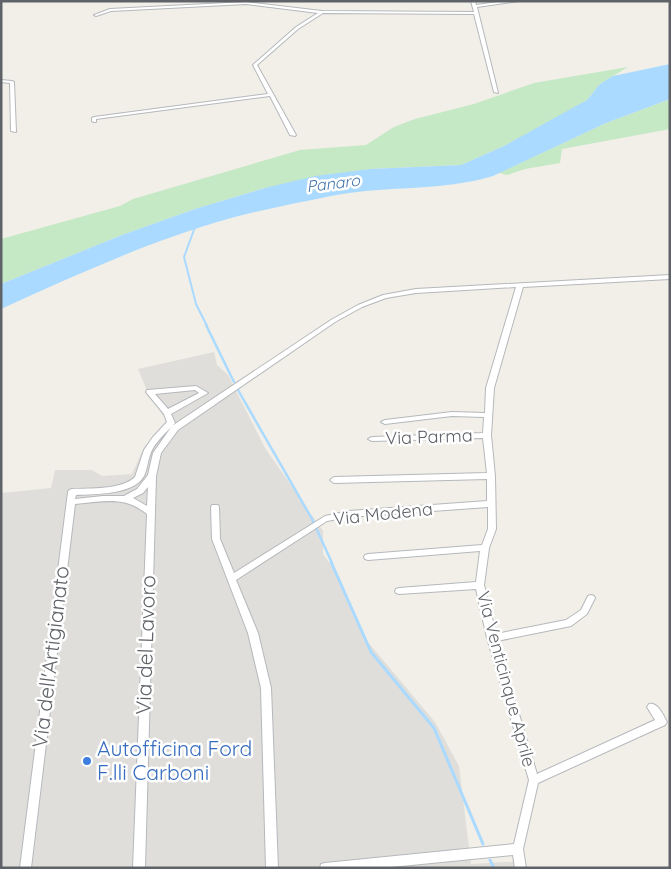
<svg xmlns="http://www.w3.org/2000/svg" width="671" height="869" font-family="Quicksand,sans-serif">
	<rect width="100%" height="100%" fill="#f1efe8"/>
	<path fill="#e0deda" d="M214,352L217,365L228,375L265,448L323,531V554L339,577L367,641L435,722L459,766L471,864L525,861V868H1V493L51,488L55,470H92L102,476L132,474L144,447L168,423L148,393L138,369Z"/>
	<g fill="#c5e8c5">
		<path d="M628,67L600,84L587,100L560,116L504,146L461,165L370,169L265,188L195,209L122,235L1,284V239L120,206L133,199L300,150L366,145L394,127L415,119L474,104L534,83Z"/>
		<path d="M670,99V129L562,149L560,163L525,169L507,175L499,173L606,123Z"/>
	</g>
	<path fill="#aadaff" d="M670,64V99L606,123L493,176C441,192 384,185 331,196C298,203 264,209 231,218C152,240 76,275 1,309V284L122,235L195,209L265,188L315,176L370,169L461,165L504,146L587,100L600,84L613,76Z"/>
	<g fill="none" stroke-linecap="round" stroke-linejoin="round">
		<path stroke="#aadaff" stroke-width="2" d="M195,227L184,257L196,304L207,326"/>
		<g stroke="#aadaff" stroke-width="2.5">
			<path d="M206,325L234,382"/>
			<path d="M238,390L312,519L332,563"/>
		</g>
		<g stroke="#aadaff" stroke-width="3">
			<path d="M331,562L371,652L434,728L483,844"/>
			<path d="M490,860L494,868"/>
		</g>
		<defs>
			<g id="minor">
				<path d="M471,1H475L476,5L505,1H519L477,7L498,93L494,92L474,14L323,13L298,29L257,65L296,135L295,136L290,135L270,96L96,119V122H94L92,121V118L94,117L268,94L253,65L296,27L318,13L246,4L111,11L96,16L94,15L110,9L246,2L322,11L474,12Z"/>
				<path d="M1,80L12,81L14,82L16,132L11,131L10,83L1,82Z"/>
				<path d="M670,275V279L523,287L494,388L491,435L495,476L496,529L489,548L484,585L496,634L566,620L581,610L588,596L591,595L594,596L595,598L587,614L571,626L497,641L537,774L655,720L647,707L649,704C658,702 663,715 667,722L665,725L538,783L523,849L526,868H515L513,855L381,868H320L321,864L325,863L514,844L529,780L487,638L476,589L399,594L396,593L395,591L396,589L399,588L476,582L480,551L368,560L365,559L364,557L365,555L368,554L482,545L488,529V507L349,517L327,521L236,580L258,633L271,688L278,868H266L261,688L248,633L212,539L211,507L212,505H218L219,507L220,539L234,573L325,516L349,511L487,501V479L334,483L330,480L334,477L487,473L483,438L372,441L368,439L372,437L483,433L484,417L452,416L385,424L381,422L385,420L452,412L485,413L486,388L516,287L416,293L386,298L362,307L335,322L178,430L161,453L156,476L145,868H133L147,514C123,495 103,502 75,504L31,868H20L68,492L69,490L72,489C90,488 122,490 135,477L144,450L153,437L167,422L164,414L146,392L147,390L196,386L208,393L171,414L175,423C167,432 158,439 152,450C148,458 148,467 144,476C134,495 95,494 76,495L75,499L103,496H124L137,489L148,475L153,453L172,426L331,320L358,305L383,295L416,289ZM195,390L199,393L168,409L155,394ZM148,487L147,506L133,498L143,493Z"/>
			</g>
		</defs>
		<use href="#minor" stroke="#b5b8bc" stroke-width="2"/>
		<use href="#minor" fill="#fff" fill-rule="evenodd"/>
	</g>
	<circle fill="#3f7fe0" stroke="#fff" stroke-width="2" cx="87" cy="761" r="5"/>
	<g text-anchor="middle" stroke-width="5" stroke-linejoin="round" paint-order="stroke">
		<g font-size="16" font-style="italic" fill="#4174aa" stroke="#fff">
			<text transform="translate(333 183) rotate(-7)" y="6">Panaro</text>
		</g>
		<g font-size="18" fill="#5f6368" stroke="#fff">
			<text transform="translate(429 437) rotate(-2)" y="6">Via Parma</text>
			<text transform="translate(383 514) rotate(-6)" y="6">Via Modena</text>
			<text transform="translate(506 679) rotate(75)" y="6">Via Venticinque Aprile</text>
		</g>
		<g font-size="21" fill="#5f6368" stroke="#fff">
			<text transform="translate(146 645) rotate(-88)" y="7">Via del Lavoro</text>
			<text transform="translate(51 657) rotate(-83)" y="7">Via dell'Artigianato</text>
		</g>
		<g font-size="21" fill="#366cbe" stroke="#fff" text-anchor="start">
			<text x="97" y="756">Autofficina Ford<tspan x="97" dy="24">F.lli Carboni</tspan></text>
		</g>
	</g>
	<rect width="671" height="869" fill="none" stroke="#5f6368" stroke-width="5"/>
</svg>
